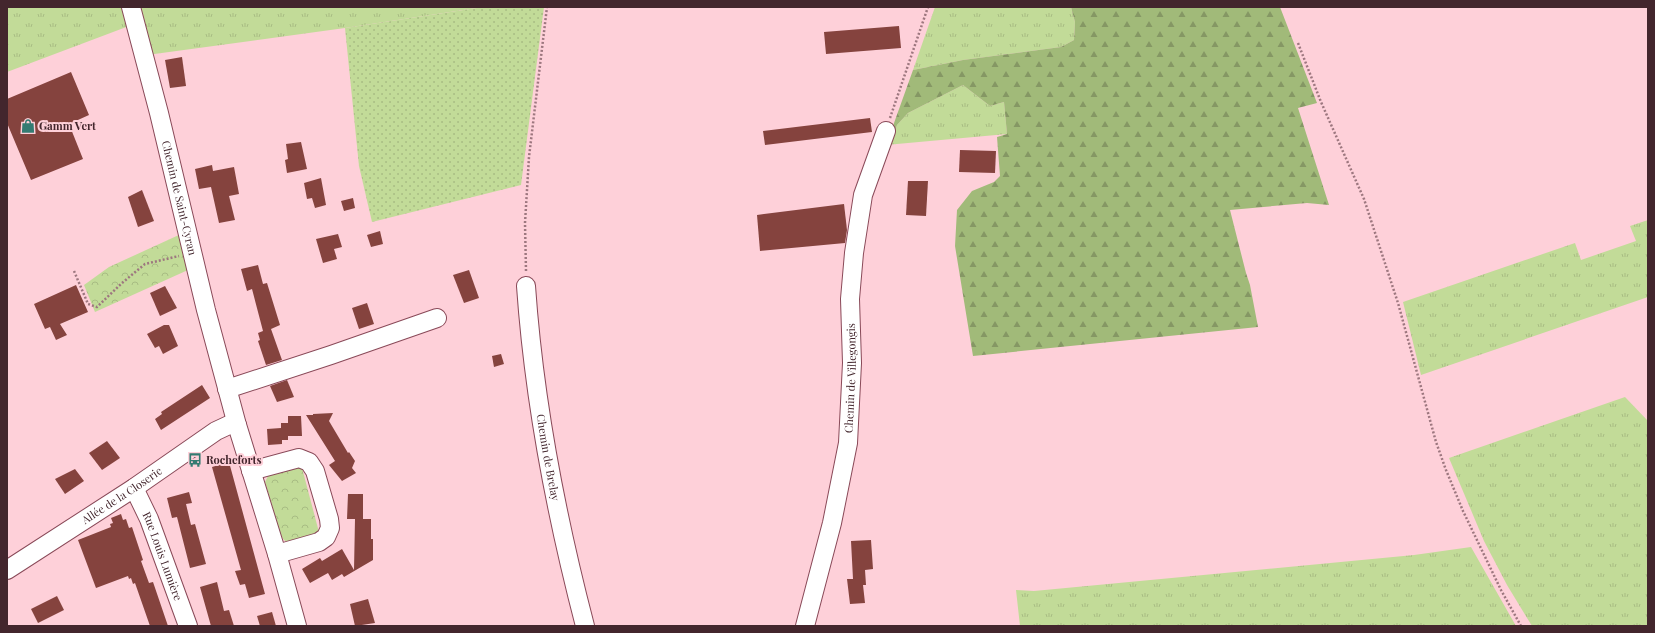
<svg xmlns="http://www.w3.org/2000/svg" width="1655" height="633" font-family="'Playfair Display',serif">
	<defs>
		<pattern id="grass-tufts" width="24" height="20" patternUnits="userSpaceOnUse"><rect width="24" height="20" fill="#c2db98"/><path d="M3 7l-1-3M5 7V3M7 7l1-3M15 17l-1-3M17 17v-4M19 17l1-3" fill="none" stroke="#a8bc83"/></pattern>
		<pattern id="forest-firs" width="22" height="20" patternUnits="userSpaceOnUse"><rect width="22" height="20" fill="#a1ba79"/><path d="M5 1l3.5 6h-7zM16 11l3.5 6h-7z" fill="#859764"/></pattern>
		<pattern id="park-crowns" width="20" height="18" patternUnits="userSpaceOnUse"><rect width="20" height="18" fill="#c2db98"/><path d="M2 6a3 3 0 1 1 6 0M12 15a3 3 0 1 1 6 0" fill="none" stroke="#a8bc83"/></pattern>
		<pattern id="garden-dots" width="8" height="8" patternUnits="userSpaceOnUse"><rect width="8" height="8" fill="#c2db98"/><path d="M2 2h.1M6 6h.1" fill="none" stroke="#a8bc83" stroke-width="1.8" stroke-linecap="round"/></pattern>
	</defs>
	<rect width="100%" height="100%" fill="#fed0d9"/>
	<g fill="url(#grass-tufts)">
		<path d="M7,7H126L129,26L7,72Z"/>
		<path d="M135,7H483L345,28L147,55Z"/>
		<path d="M935,7H1071L1075,22L1074,40L1061,47L963,60L913,70Z"/>
		<path d="M963,85L990,106L1004,102L1007,134L886,145L892,139L897,125L908,113Z"/>
		<path d="M1648,220V297L1421,375L1403,302L1575,243L1581,260L1636,241L1630,226Z"/>
		<path d="M1625,397L1648,421V626H1532L1507,585L1484,541L1449,458Z"/>
		<path d="M1471,547L1516,626H1020L1016,590L1034,591L1414,555Z"/>
	</g>
	<path fill="url(#forest-firs)" d="M1071,7H1280L1317,103L1298,108L1329,205L1307,203L1230,210L1246,273L1250,285L1258,327L973,356L955,246L957,210L972,191L994,182L1000,176L997,137L1007,134L1004,102L990,106L963,85L908,113L897,125L892,140L889,137L913,70L963,60L1061,47L1074,40L1075,22Z"/>
	<g fill="url(#park-crowns)">
		<path d="M181,234L188,270L95,312L84,285L109,267Z"/>
		<path d="M301,464L320,536L290,545L283,539L280,533L265,482L269,474Z"/>
	</g>
	<path fill="url(#garden-dots)" d="M483,7H544L521,185L372,222L359,166L345,28Z"/>
	<g fill="#85433e">
		<path d="M899,26L901,48L826,54L824,32Z"/>
		<path d="M182,57L186,86L170,88L165,60Z"/>
		<path d="M71,72L89,115L69,124L83,159L31,180L7,123V99Z"/>
		<path d="M870,118L872,132L765,145L763,131Z"/>
		<path d="M301,142L307,169L287,173L285,160L288,159L286,144Z"/>
		<path d="M960,150L996,151L995,173L959,172Z"/>
		<path d="M212,165L213,171L234,167L239,194L229,196L235,220L219,223L211,187L199,189L195,169Z"/>
		<path d="M321,178L326,205L315,208L312,198L307,199L304,183Z"/>
		<path d="M908,181H928L926,216L906,215Z"/>
		<path d="M142,190L154,221L138,227L128,197Z"/>
		<path d="M353,198L355,208L344,211L341,201Z"/>
		<path d="M844,204L847,230L845,243L760,251L757,215Z"/>
		<path d="M380,231L383,244L371,247L367,235Z"/>
		<path d="M338,234L342,247L334,249L337,259L323,263L316,239Z"/>
		<path d="M258,265L263,284L267,283L280,325L271,329L282,360L266,365L258,341L260,340L258,333L263,331L252,289L247,291L241,269Z"/>
		<path d="M469,270L479,298L464,303L453,275Z"/>
		<path d="M76,285L88,312L60,324L67,335L56,340L50,327L45,329L34,304Z"/>
		<path d="M165,286L177,308L160,316L150,293Z"/>
		<path d="M367,303L374,324L359,329L352,308Z"/>
		<path d="M164,325H169L178,346L163,354L159,346L155,348L147,334Z"/>
		<path d="M501,354L504,364L494,367L492,356Z"/>
		<path d="M287,380L294,397L277,402L270,386Z"/>
		<path d="M202,385L210,398L161,430L155,419L162,414L161,412Z"/>
		<path d="M333,413L329,421L348,453L349,452L355,461L352,468L356,473L342,481L329,465L335,461L306,415H313V414Z"/>
		<path d="M288,416H301L302,436H288V440H282V444L268,445L267,429L281,428V423H288Z"/>
		<path d="M107,441L120,458L102,470L89,453Z"/>
		<path d="M229,462L265,594L249,598L245,584L240,585L235,571L241,570L212,467Z"/>
		<path d="M75,469L84,481L65,494L55,479Z"/>
		<path d="M189,492L192,503L186,504L191,525L195,524L206,564L190,568L177,517L172,518L167,498Z"/>
		<path d="M348,494H363V519H371V539H373V560L344,577L342,574L332,580L328,573L310,583L302,569L320,558L322,561L342,549L354,570L355,519H347Z"/>
		<path d="M121,514L123,520L126,519L129,528L132,527L143,560L141,561L149,583L153,582L168,626H150L135,583L133,584L131,578L129,579L128,576L96,588L78,540L111,527L110,524L113,523L111,518Z"/>
		<path d="M871,540L873,569L865,570L866,585H863L865,603L850,604L847,579H853L851,541Z"/>
		<path d="M217,582L224,611L229,610L234,626H211L200,587Z"/>
		<path d="M57,596L64,610L38,623L31,609Z"/>
		<path d="M368,599L375,623L355,626L350,604Z"/>
		<path d="M272,612L276,626H260L257,616Z"/>
	</g>
	<g fill="none" stroke-linecap="round" stroke-linejoin="round">
		<defs>
			<g id="minor">
				<path id="s1" d="M131,7L159,113L206,310L237,425L277,554L297,626"/>
				<path id="s2" d="M526,286C534,401 556,515 585,626"/>
				<path d="M227,389L331,355L437,318"/>
				<path d="M251,471L299,458L309,462L315,471L329,519L330,528L326,537L319,542L277,554"/>
				<path id="s3" d="M134,488L149,519L188,626"/>
				<path id="s4" d="M7,570L134,488L216,431L231,424L237,425"/>
				<path id="s5" d="M805,626L832,523L848,443L852,363L850,299L854,253L863,195L886,131"/>
			</g>
		</defs>
		<use href="#minor" stroke="#894958" stroke-width="20"/>
		<g stroke="#9d777f" stroke-width="2.5" stroke-dasharray="2 2" stroke-linecap="butt">
			<path d="M1298,43L1321,102L1364,199L1398,303L1436,442L1446,470L1463,511L1501,590L1521,626"/>
			<path d="M890,118L928,7"/>
			<path d="M74,271L88,304L97,307L122,283L145,264L179,256"/>
			<path d="M526,271L525,223L529,157L547,7"/>
		</g>
		<use href="#minor" stroke="#fff" stroke-width="18"/>
	</g>
	<defs>
		<symbol id="shop-bare" viewBox="-9 -9 18 18"><path d="M-5-2.5h2.3a2.7 3.5 0 0 1 5.4 0H5L5.5 6h-11ZM-1.5-2.5h3a1.5 2.3 0 0 0-3 0Z" fill="#347b72" stroke="#fed0d9" stroke-width="2.5" paint-order="stroke"/></symbol>
		<symbol id="bus-bare" viewBox="-9 -9 18 18"><path d="M-5-6H5V4H4V6H2V4H-2V6H-4V4H-5ZM-3.5-4V0h7V-4ZM-3.5 1.2v1.5H-2V1.2ZM2 1.2v1.5H3.5V1.2Z" fill="#347b72" stroke="#fed0d9" stroke-width="2.5" paint-order="stroke"/></symbol>
	</defs>
	<g fill-rule="evenodd">
		<use href="#shop-bare" x="18" y="116" width="20" height="20"/>
		<use href="#bus-bare" x="185" y="450" width="20" height="20"/>
	</g>
	<g text-anchor="middle" stroke-width="4" stroke-linejoin="round" paint-order="stroke">
		<g font-size="11" font-weight="bold" fill="#43262d" stroke="#fed0d9" text-anchor="start">
			<text x="39" y="130">Gamm Vert</text>
			<text x="206" y="464">Rocheforts</text>
		</g>
		<g font-size="11" fill="#43262d" stroke="#fed0d9">
			<text dy="4" stroke="none"><textPath href="#s1" startOffset="197">Chemin de Saint-Cyran</textPath></text>
			<text dy="4" stroke="none"><textPath href="#s5" startOffset="253">Chemin de Villegongis</textPath></text>
			<text dy="4" stroke="none"><textPath href="#s2" startOffset="173">Chemin de Brelay</textPath></text>
			<text dy="4" stroke="none"><textPath href="#s4" startOffset="137">Allée de la Closerie</textPath></text>
			<text dy="4" stroke="none"><textPath href="#s3" startOffset="74">Rue Louis Lumière</textPath></text>
		</g>
	</g>
	<rect width="1655" height="633" fill="none" stroke="#43262d" stroke-width="16"/>
</svg>
